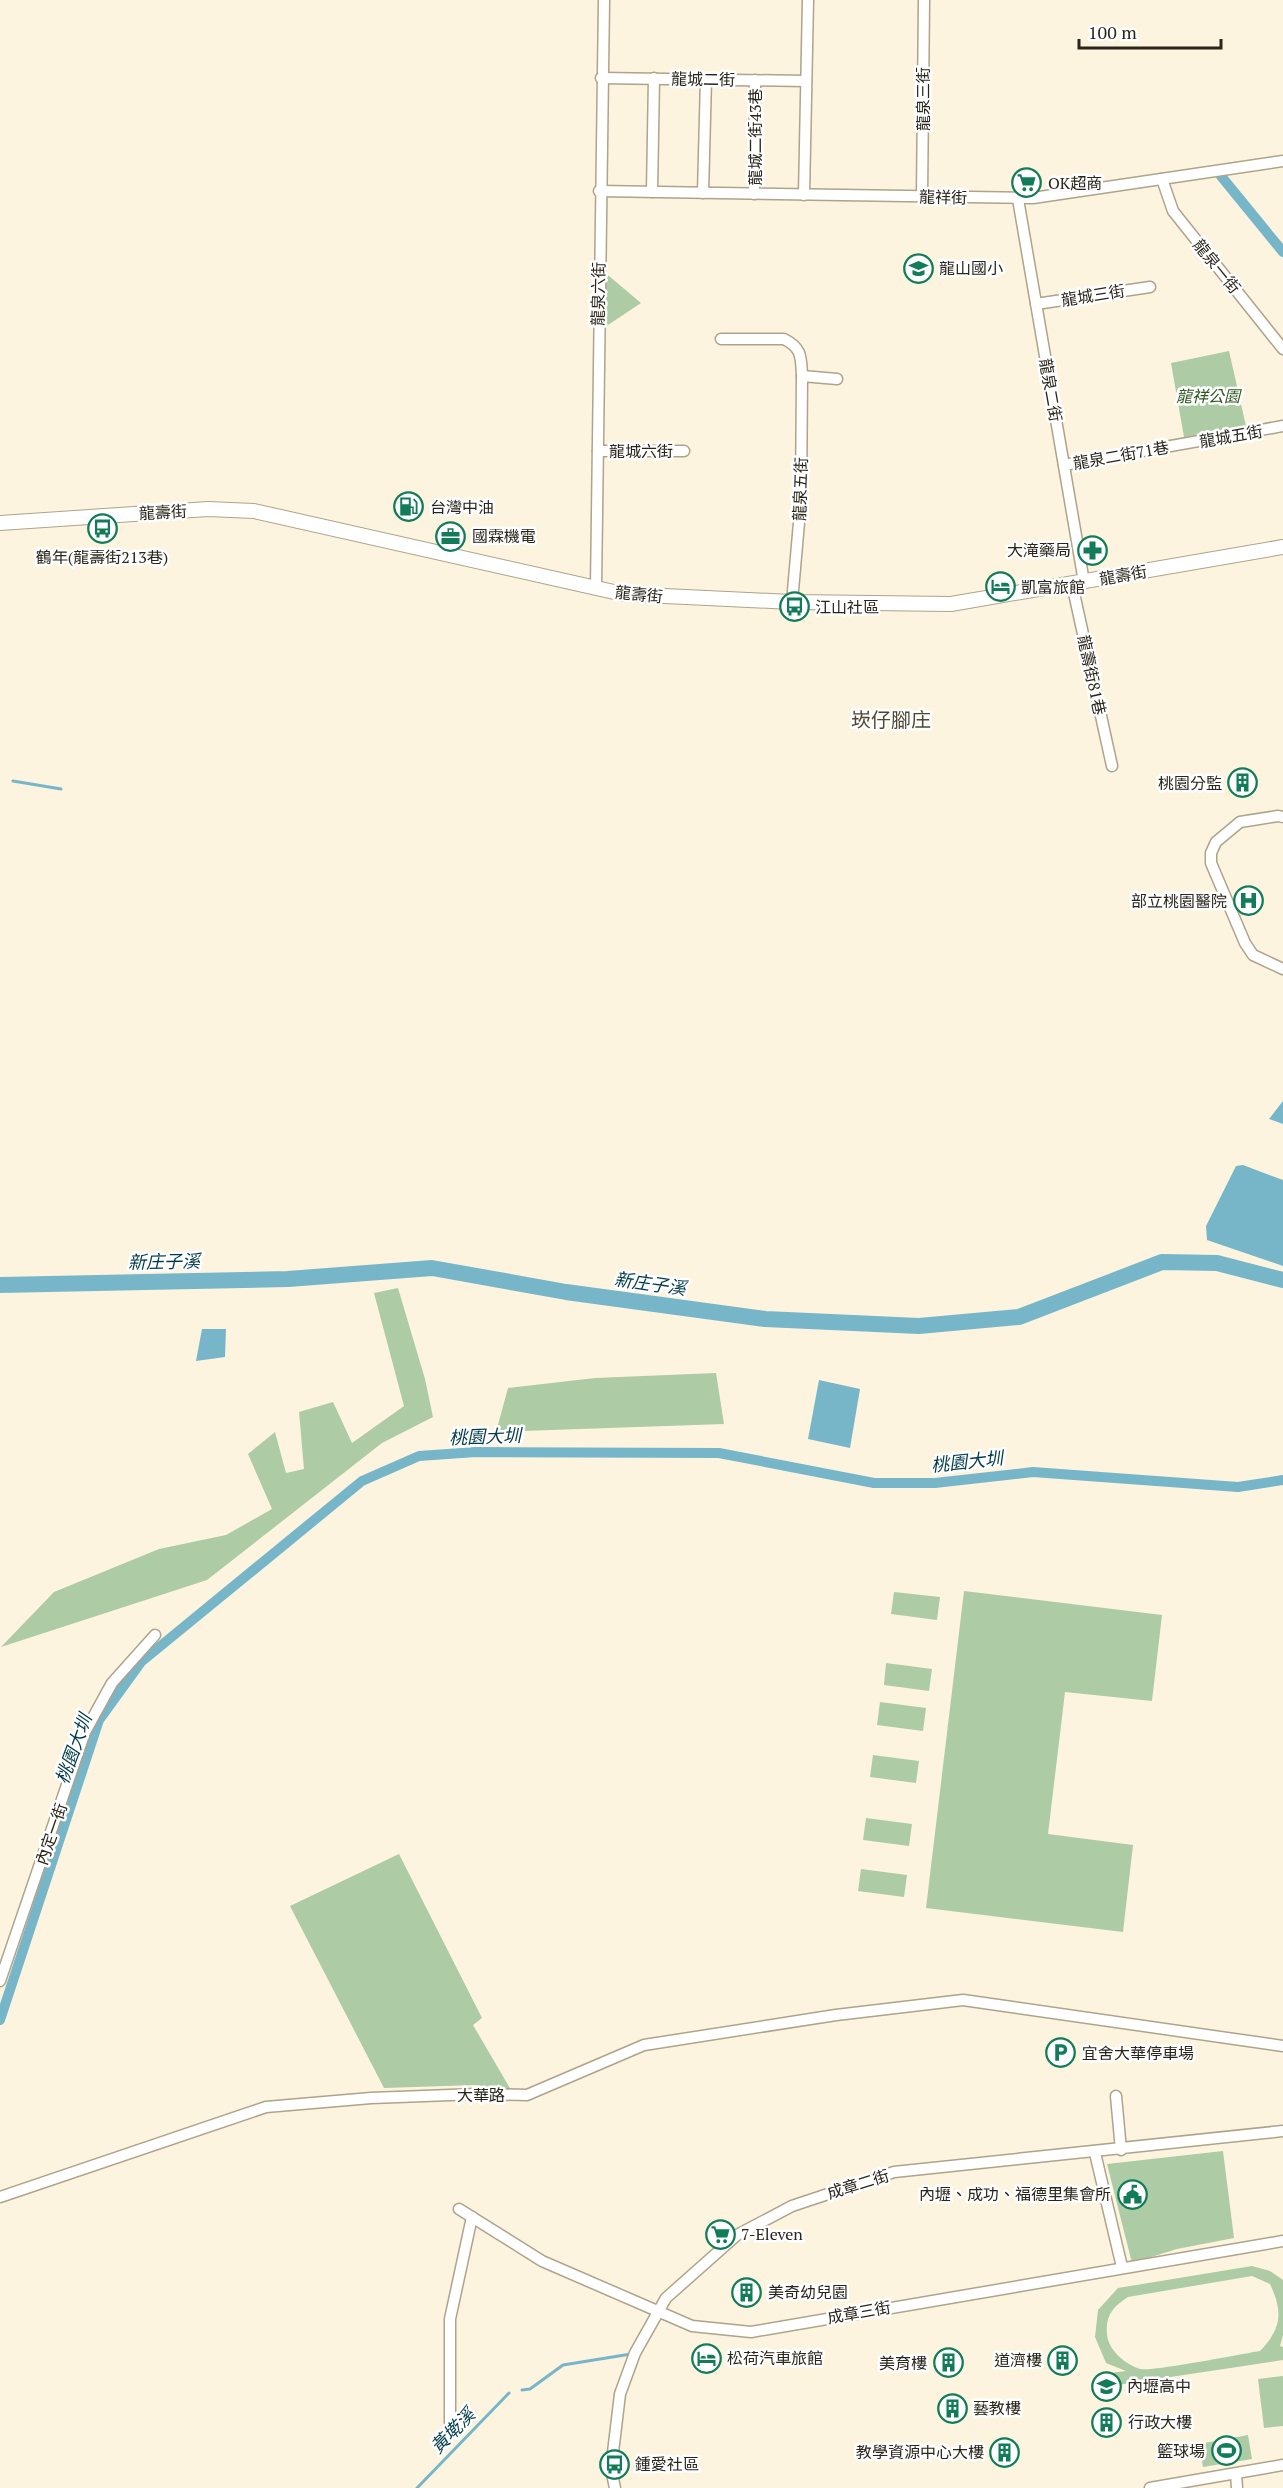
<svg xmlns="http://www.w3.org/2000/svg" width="1283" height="2488" font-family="'PT Serif','Noto Sans TC',serif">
	<rect width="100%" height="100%" fill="#fdf4df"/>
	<g fill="#adcba5" fill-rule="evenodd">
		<path d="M603,271L641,303L602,329Z"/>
		<path d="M1229,351L1246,426L1184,437L1171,363Z"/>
		<path d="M398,1288L425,1379L433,1417L382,1443L207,1580L1,1647L54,1592L159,1549L226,1535L272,1509L248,1454L275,1432L286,1473L304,1469L299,1412L333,1402L352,1443L404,1406L374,1293Z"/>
		<path d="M716,1373L724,1424L496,1432L508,1388L595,1378Z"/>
		<path d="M964,1591L1162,1615L1152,1701L1065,1692L1048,1834L1133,1845L1123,1932L926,1908Z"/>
		<path d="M894,1592L940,1597L937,1620L891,1614Z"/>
		<path d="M886,1663L932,1669L929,1691L884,1685Z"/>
		<path d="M880,1702L926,1708L923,1731L877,1725Z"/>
		<path d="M873,1755L919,1761L916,1783L870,1777Z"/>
		<path d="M866,1818L912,1824L909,1846L863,1840Z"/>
		<path d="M399,1854L482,2018L473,2025L511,2090L475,2085L384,2088L290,1906Z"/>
		<path d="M861,1869L907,1875L904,1897L858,1891Z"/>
		<path d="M1223,2151L1234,2238L1177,2249L1132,2263L1107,2164Z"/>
		<path d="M1252,2266L1270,2271L1283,2280V2335L1280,2346L1283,2347V2360L1104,2387L1102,2374L1126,2371L1106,2363L1095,2337L1098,2310L1118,2288ZM1252,2276L1270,2284C1283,2312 1282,2328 1260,2351C1242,2354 1150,2372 1140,2369C1125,2364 1108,2350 1107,2334C1105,2315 1114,2306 1128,2297Z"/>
		<path d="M1283,2376V2426L1264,2428L1258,2379Z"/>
		<path d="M1248,2435L1252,2459L1203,2467L1199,2444Z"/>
	</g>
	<g fill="#77b6c9">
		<path d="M1283,1101V1124L1269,1119Z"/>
		<path d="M1243,1165L1283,1180V1266L1207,1240L1206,1226L1236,1166Z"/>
		<path d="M202,1329H226L225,1357L196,1361Z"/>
		<path d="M819,1380L860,1389L850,1448L808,1439Z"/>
	</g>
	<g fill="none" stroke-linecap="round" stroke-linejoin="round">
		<g stroke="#77b6c9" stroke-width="3">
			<path d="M13,781L61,789"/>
			<path d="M522,2390L530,2389L563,2365L631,2354"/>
			<path d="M417,2488L509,2393"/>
		</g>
		<g stroke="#77b6c9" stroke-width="10">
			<path d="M1221,176L1283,252"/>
			<path d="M0,2020L99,1720L141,1662L362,1481L419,1456L476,1452L719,1453L874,1483H935L1033,1472L1238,1487L1283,1480"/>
		</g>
		<path stroke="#77b6c9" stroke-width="16" d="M0,1285L288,1279L432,1268L566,1292L765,1319L919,1326L1019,1317L1162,1262L1217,1263L1283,1280"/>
		<defs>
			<g id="minor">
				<path d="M601,78L806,81"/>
				<path d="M1162,179L1173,211L1283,349"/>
				<path d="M599,191L1033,198L1283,161"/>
				<path d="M652,192L654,78"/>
				<path d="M703,193L706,79"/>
				<path d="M754,194L755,80"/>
				<path d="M804,195L808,0"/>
				<path d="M922,197L924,0"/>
				<path d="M1018,199L1084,582"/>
				<path d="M1036,304L1150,287"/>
				<path d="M721,339H784C802,348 801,357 802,376"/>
				<path d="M598,451H684"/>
				<path d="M1064,465L1283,426"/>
				<path d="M1072,584L1112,766"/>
				<path d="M596,588L604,0"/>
				<path d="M792,602L801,500L802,376L837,379"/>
				<path d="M1283,817L1278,816L1240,822L1216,842L1211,853V863L1245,943L1253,955L1283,969"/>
				<path d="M0,1981L85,1732L112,1683L155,1635"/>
				<path d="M1116,2096L1121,2150"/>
				<path d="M1095,2153L1122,2267"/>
				<path d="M0,2197L266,2107L371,2098L477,2094L527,2095L644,2045L836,2015L963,2000L1283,2046"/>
				<path d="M459,2209L542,2261L692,2326L751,2332L1283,2241"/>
				<path d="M450,2423V2319L472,2217"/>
				<path d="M1236,2474L1237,2488"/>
				<path d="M615,2488L611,2469L620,2394L635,2353L666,2298L737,2235L792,2206L894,2172L1283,2131"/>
				<path d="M1150,2488L1283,2465"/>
			</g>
			<path id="tertiary" d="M0,523L208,509L254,511L623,594L792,602L951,604L1283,547"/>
		</defs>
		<use href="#minor" stroke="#aea38b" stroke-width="13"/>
		<use href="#tertiary" stroke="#aea38b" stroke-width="16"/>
		<use href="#minor" stroke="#fff" stroke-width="10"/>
		<use href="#tertiary" stroke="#fff" stroke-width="14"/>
	</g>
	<defs>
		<symbol id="supermarket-ring" viewBox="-11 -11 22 22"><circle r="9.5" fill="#fff" stroke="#117c57" stroke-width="1.5"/><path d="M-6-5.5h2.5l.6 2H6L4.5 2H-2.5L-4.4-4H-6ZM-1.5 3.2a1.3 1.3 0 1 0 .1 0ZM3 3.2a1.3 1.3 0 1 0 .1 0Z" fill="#117c57"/></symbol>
		<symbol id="school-ring" viewBox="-11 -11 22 22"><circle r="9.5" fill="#fff" stroke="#117c57" stroke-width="1.5"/><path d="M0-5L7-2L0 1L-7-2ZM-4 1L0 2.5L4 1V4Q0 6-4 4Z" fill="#117c57"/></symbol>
		<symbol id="fuel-ring" viewBox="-11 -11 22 22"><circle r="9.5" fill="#fff" stroke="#117c57" stroke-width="1.5"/><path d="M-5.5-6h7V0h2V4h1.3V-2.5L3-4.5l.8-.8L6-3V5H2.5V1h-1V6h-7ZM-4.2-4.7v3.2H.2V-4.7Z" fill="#117c57"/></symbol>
		<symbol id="bus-ring" viewBox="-11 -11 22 22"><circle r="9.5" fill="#fff" stroke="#117c57" stroke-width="1.5"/><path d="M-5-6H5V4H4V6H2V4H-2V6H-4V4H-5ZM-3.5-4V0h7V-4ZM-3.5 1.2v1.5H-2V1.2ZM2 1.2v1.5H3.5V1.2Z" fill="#117c57"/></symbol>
		<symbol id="office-ring" viewBox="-11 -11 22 22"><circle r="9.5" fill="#fff" stroke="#117c57" stroke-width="1.5"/><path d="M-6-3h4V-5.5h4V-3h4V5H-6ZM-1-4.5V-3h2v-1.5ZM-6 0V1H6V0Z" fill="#117c57"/></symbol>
		<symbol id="pharmacy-ring" viewBox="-11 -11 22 22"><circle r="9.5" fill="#fff" stroke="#117c57" stroke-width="1.5"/><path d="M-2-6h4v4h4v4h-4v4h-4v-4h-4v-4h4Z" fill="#117c57"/></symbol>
		<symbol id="hotel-ring" viewBox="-11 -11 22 22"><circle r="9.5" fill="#fff" stroke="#117c57" stroke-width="1.5"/><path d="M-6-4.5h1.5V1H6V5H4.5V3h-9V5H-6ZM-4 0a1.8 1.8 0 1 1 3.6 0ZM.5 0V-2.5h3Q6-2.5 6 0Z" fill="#117c57"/></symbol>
		<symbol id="building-ring" viewBox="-11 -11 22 22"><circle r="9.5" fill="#fff" stroke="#117c57" stroke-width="1.5"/><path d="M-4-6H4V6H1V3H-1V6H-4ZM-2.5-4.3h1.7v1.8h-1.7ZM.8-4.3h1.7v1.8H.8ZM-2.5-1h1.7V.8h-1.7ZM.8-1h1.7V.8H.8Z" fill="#117c57"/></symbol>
		<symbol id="hospital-ring" viewBox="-11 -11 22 22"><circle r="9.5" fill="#fff" stroke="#117c57" stroke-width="1.5"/><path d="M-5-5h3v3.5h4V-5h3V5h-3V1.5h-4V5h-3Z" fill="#117c57"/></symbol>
		<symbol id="parking-ring" viewBox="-11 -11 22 22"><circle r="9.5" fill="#fff" stroke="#117c57" stroke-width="1.5"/><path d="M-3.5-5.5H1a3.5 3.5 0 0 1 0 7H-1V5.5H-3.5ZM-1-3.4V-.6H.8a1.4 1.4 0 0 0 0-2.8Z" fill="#117c57"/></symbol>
		<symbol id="civic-ring" viewBox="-11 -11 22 22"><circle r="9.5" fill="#fff" stroke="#117c57" stroke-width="1.5"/><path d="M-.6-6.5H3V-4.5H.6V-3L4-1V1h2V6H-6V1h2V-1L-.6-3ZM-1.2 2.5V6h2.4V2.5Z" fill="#117c57"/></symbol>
		<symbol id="stadium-ring" viewBox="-11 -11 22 22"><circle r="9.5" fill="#fff" stroke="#117c57" stroke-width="1.5"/><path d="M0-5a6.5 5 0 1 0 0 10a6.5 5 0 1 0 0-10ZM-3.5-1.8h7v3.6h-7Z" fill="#117c57"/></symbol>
	</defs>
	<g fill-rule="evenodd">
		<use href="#supermarket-ring" x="1010" y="166" width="33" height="33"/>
		<use href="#school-ring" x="902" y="252" width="33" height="33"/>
		<use href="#fuel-ring" x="392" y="490" width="33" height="33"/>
		<use href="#bus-ring" x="86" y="512" width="33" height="33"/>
		<use href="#office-ring" x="434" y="520" width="33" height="33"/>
		<use href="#pharmacy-ring" x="1076" y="534" width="33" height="33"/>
		<use href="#hotel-ring" x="984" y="570" width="33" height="33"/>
		<use href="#bus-ring" x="778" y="590" width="33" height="33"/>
		<use href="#building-ring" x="1226" y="766" width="33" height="33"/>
		<use href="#hospital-ring" x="1232" y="884" width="33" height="33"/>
		<use href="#parking-ring" x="1044" y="2036" width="33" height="33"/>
		<use href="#civic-ring" x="1116" y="2178" width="33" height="33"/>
		<use href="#supermarket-ring" x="704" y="2218" width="33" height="33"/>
		<use href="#building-ring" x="730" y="2276" width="33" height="33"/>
		<use href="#hotel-ring" x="690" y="2342" width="33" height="33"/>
		<use href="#building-ring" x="1046" y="2344" width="33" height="33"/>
		<use href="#building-ring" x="932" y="2346" width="33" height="33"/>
		<use href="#school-ring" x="1090" y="2370" width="33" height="33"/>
		<use href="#building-ring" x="936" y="2392" width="33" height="33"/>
		<use href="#building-ring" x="1090" y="2406" width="33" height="33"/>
		<use href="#stadium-ring" x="1210" y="2434" width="33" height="33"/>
		<use href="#building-ring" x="988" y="2436" width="33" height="33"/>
		<use href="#bus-ring" x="598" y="2448" width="33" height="33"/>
	</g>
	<g text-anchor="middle" stroke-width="5" stroke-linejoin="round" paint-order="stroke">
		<g font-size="16" fill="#2a251b" stroke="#fff">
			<text transform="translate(703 79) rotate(1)" y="6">龍城二街</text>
			<text transform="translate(923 99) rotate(-90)" y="6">龍泉三街</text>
			<text transform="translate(755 137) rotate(-90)" y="6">龍城二街43巷</text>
			<text transform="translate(943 197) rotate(1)" y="6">龍祥街</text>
			<text transform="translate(1217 266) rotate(51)" y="6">龍泉一街</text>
			<text transform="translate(598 294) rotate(-89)" y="6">龍泉六街</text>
			<text transform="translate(1093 295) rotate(-9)" y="6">龍城三街</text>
			<text transform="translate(1051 390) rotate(80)" y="6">龍泉二街</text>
			<text transform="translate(1231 436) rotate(-10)" y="6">龍城五街</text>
			<text x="641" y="457">龍城六街</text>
			<text transform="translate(1121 455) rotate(-10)" y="6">龍泉二街71巷</text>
			<text transform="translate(800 489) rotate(-88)" y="6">龍泉五街</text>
			<text transform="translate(163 512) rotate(-3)" y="6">龍壽街</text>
			<text transform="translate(1123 575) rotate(-10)" y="6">龍壽街</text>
			<text transform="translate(639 594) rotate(6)" y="6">龍壽街</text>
			<text transform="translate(1092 675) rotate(78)" y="6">龍壽街81巷</text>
			<text transform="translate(51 1834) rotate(-71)" y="6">內定一街</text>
			<text x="481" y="2101">大華路</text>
			<text transform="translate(858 2184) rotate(-17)" y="6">成章二街</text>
			<text transform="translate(859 2312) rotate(-10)" y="6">成章三街</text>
		</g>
		<g font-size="16" fill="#2a251b" stroke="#fff" text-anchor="start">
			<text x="1048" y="189">OK超商</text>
			<text x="939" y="274">龍山國小</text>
			<text x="430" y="513">台灣中油</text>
			<text x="472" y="542">國霖機電</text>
			<text x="1071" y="556" text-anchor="end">大滝藥局</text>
			<text x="102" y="563" text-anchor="middle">鶴年(龍壽街213巷)</text>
			<text x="1021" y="593">凱富旅館</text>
			<text x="815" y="613">江山社區</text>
			<text x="1222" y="789" text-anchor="end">桃園分監</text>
			<text x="1227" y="907" text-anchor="end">部立桃園醫院</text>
			<text x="1082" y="2059">宜舍大華停車場</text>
			<text x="1111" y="2200" text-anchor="end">內壢、成功、福德里集會所</text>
			<text x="741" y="2240">7-Eleven</text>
			<text x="768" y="2298">美奇幼兒園</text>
			<text x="727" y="2364">松荷汽車旅館</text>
			<text x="1042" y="2366" text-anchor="end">道濟樓</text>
			<text x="927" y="2369" text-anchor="end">美育樓</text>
			<text x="1127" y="2392">內壢高中</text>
			<text x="973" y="2414">藝教樓</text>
			<text x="1128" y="2428">行政大樓</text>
			<text x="1205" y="2457" text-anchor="end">籃球場</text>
			<text x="984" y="2458" text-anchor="end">教學資源中心大樓</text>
			<text x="635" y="2470">鍾愛社區</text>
		</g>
		<g font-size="16" font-style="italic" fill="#2d581e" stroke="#fff">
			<text x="1208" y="402">龍祥公園</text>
		</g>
		<g font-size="18" font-style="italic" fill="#003b49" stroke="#fff">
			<text transform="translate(164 1262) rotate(-1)" y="6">新庄子溪</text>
			<text transform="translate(650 1284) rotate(8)" y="6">新庄子溪</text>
			<text transform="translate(485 1437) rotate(-2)" y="6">桃園大圳</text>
			<text transform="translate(967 1462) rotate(-6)" y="6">桃園大圳</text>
			<text transform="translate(74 1749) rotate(-70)" y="6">桃園大圳</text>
			<text transform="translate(453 2431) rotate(-46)" y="6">黃墘溪</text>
		</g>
		<g font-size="20" fill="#514731" stroke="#fff">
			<text x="891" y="727">崁仔腳庄</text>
		</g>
	</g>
	<path d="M1079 39v9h142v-9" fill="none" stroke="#2a251b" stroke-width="3"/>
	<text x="1088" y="39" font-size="18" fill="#2a251b" stroke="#ffffff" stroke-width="4.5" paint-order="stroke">100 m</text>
</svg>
